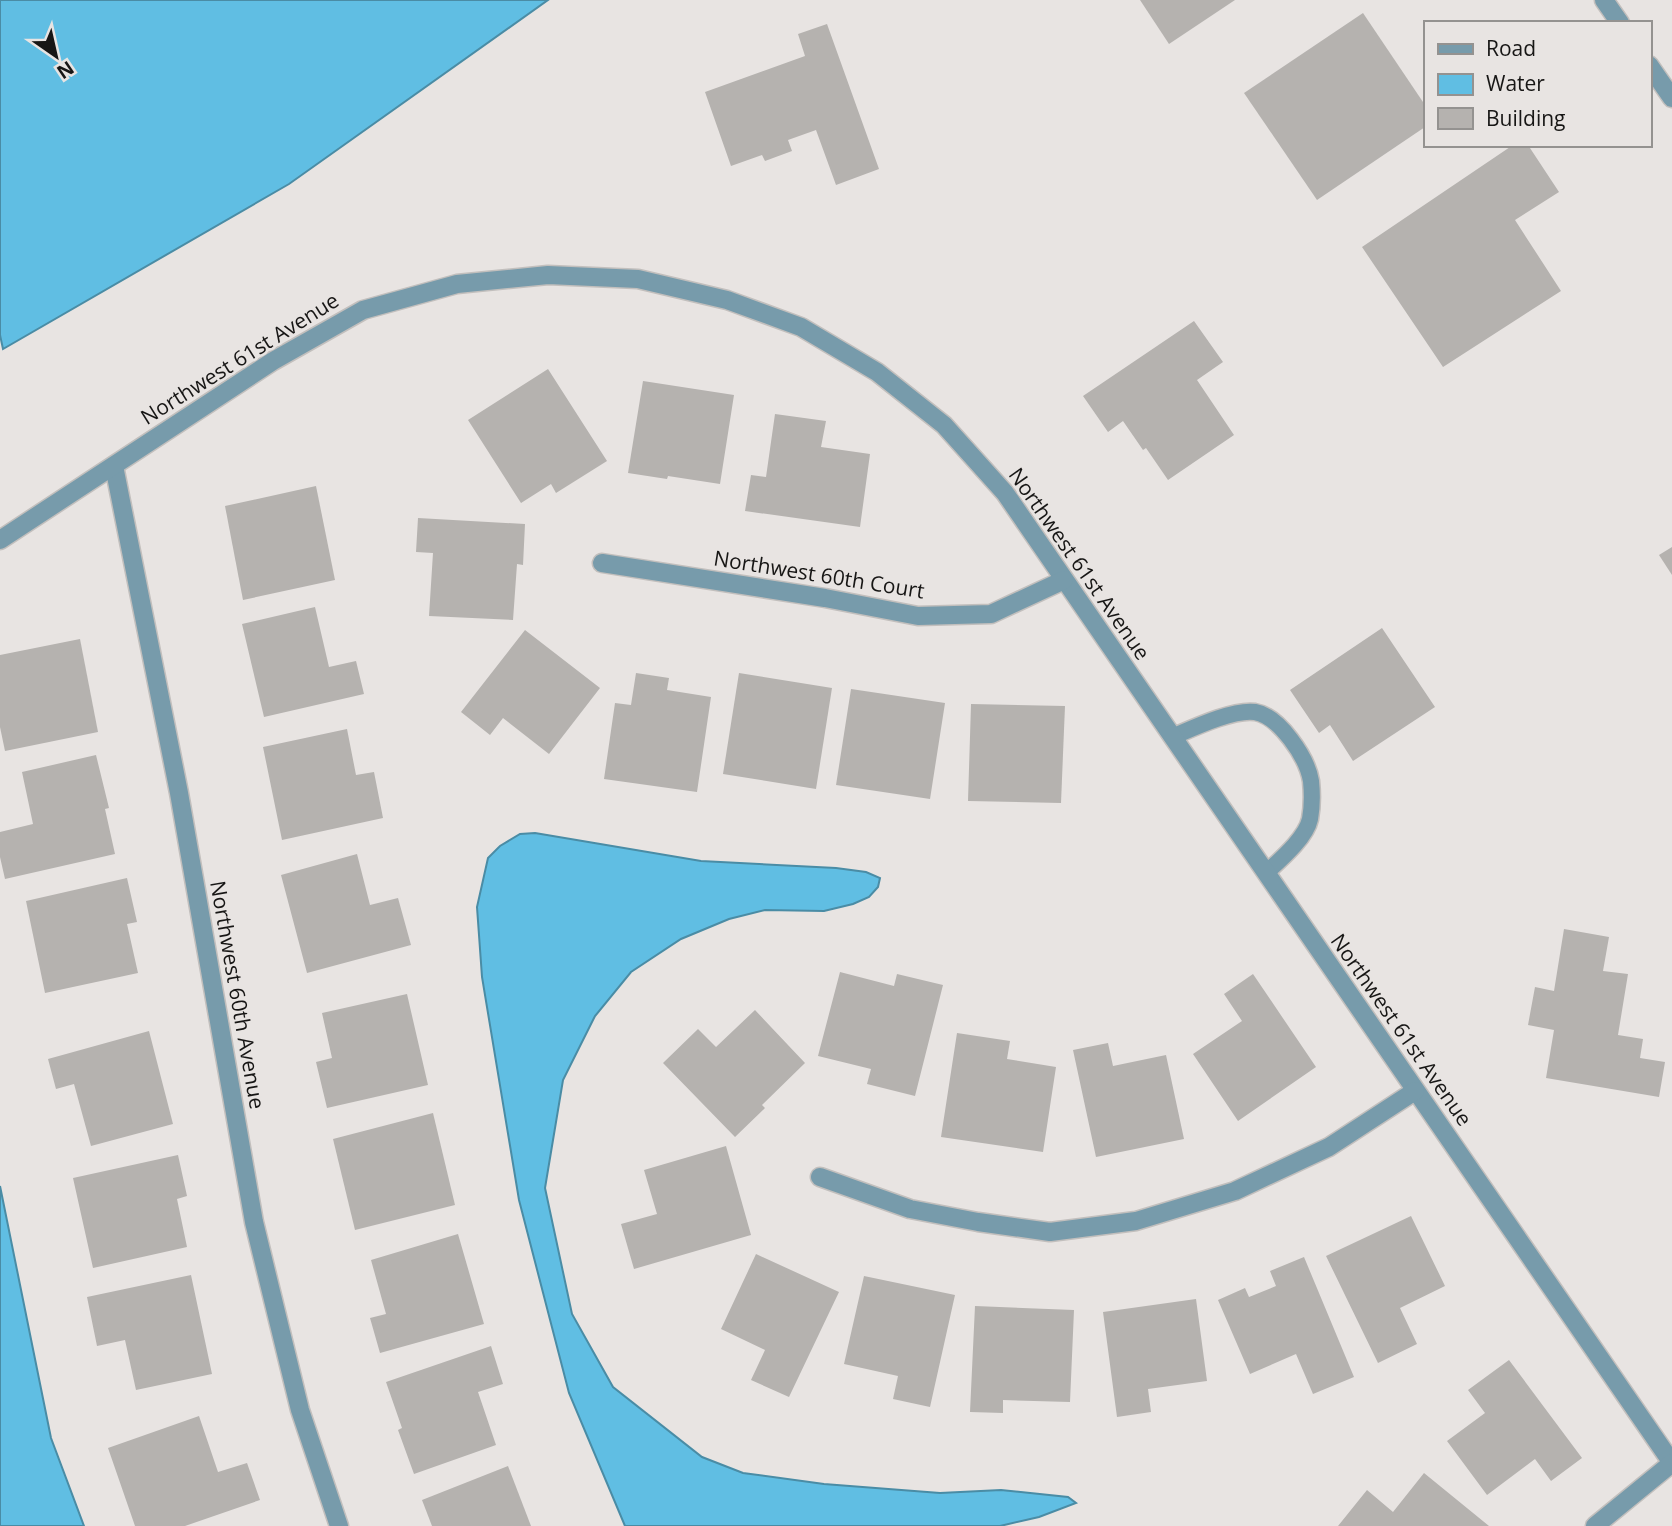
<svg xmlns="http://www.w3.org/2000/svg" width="1672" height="1526" font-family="'Open Sans',sans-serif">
	<rect width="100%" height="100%" fill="#e8e4e2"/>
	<g fill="#60bee3" stroke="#4a8ca5" stroke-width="2">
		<path d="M0,0H548L289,184L3,349L0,335Z"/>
		<path d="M535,833L701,861L836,868L866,872L880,878L878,887L869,897L853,904L824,911L765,910L729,919L681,939L631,972L595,1016L563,1080L545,1188L572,1314L613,1387L702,1457L743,1473L824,1484L940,1493L1001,1490L1068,1497L1076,1503L1039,1517L1000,1526H625L569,1393L519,1200L482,977L477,907L488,858L500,846L520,834Z"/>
		<path d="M0,1186L51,1438L84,1526H0Z"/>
	</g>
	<g fill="#b5b2af">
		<path d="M1140,0H1235L1169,44Z"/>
		<path d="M1363,13L1425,105V127L1317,200L1244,93Z"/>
		<path d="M827,24L879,169L836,185L816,130L788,140L792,151L765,161L762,155L731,166L705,92L805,56L798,34Z"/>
		<path d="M1513,145H1528L1559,192L1515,220L1561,291L1443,367L1362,247Z"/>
		<path d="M1194,321L1223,362L1197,380L1234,435L1168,480L1146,448L1143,450L1123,421L1108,432L1083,396Z"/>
		<path d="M548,369L607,461L556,493L551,484L521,503L468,420Z"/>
		<path d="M643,381L734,395L720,484L668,476L667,479L628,473Z"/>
		<path d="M775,414L826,421L821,447L870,454L860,527L745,511L751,475L766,477Z"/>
		<path d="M316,486L335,580L243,600L225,506Z"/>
		<path d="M418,518L525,524L523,565L517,564L513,620L429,616L433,553L416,552Z"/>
		<path d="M1672,547V575L1659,555Z"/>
		<path d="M315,607L329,667L356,661L364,694L264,717L242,624Z"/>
		<path d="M1382,628L1435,707L1353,761L1330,725L1319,733L1290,690Z"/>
		<path d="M525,630L600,688L549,754L503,718L490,735L461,712Z"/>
		<path d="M80,639L98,732L5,751L0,727V655Z"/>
		<path d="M636,673L669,678L667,690L711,697L697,792L604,779L615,703L631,705Z"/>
		<path d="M739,673L832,688L816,789L723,774Z"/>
		<path d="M851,689L945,703L930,799L836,785Z"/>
		<path d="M971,704L1065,706L1061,803L968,801Z"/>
		<path d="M347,729L356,775L374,772L383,818L282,840L263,747Z"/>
		<path d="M96,755L109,808L105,809L115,854L5,879L0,857V832L33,824L22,772Z"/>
		<path d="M357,854L370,905L398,898L411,945L307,973L281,875Z"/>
		<path d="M127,878L137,922L127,924L138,973L45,993L26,901Z"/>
		<path d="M1564,929L1609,937L1603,971L1628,974L1618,1035L1643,1039L1640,1058L1665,1062L1659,1097L1546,1078L1554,1030L1528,1025L1535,987L1554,991Z"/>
		<path d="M840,972L894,986L897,974L943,985L915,1096L867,1084L871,1069L818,1056Z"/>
		<path d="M1253,974L1316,1067L1238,1121L1193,1054L1242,1021L1224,994Z"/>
		<path d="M407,994L428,1085L327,1108L316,1062L332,1058L322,1013Z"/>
		<path d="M755,1010L805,1063L762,1105L765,1108L735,1137L663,1063L698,1029L716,1047Z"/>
		<path d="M149,1031L173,1124L91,1146L74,1084L56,1089L48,1059Z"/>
		<path d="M957,1033L1010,1041L1007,1059L1056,1067L1043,1152L941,1137Z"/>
		<path d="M1108,1043L1113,1066L1166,1055L1184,1139L1096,1157L1073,1050Z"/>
		<path d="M433,1113L455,1205L355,1230L333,1139Z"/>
		<path d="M726,1146L751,1235L634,1269L621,1224L657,1214L644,1170Z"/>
		<path d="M178,1155L187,1196L177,1199L187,1247L93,1268L73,1178Z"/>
		<path d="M1411,1216L1445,1286L1400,1308L1417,1344L1378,1363L1326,1256Z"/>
		<path d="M458,1234L484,1324L380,1353L370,1318L386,1314L371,1260Z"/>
		<path d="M756,1254L839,1292L789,1397L751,1380L765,1350L721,1329Z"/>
		<path d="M1304,1257L1354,1377L1313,1394L1296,1354L1250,1374L1218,1300L1245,1288L1249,1297L1276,1286L1270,1271Z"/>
		<path d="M191,1275L212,1374L136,1390L125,1340L97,1346L87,1297Z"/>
		<path d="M864,1276L955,1295L930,1407L893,1399L898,1376L844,1364Z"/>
		<path d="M1196,1299L1207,1381L1148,1389L1151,1412L1117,1417L1103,1312Z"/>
		<path d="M975,1306L1074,1310L1070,1402L1003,1400V1413L970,1412Z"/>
		<path d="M491,1346L503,1384L478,1392L496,1445L414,1474L398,1430L402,1428L386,1382Z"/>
		<path d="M1509,1360L1582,1458L1551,1481L1535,1459L1487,1495L1447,1441L1485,1413L1468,1390Z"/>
		<path d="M199,1416L218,1472L247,1463L260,1500L185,1526H135L108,1448Z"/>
		<path d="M508,1466L531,1526H432L422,1500Z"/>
		<path d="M1424,1473L1489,1526H1338L1367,1490L1393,1512Z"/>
	</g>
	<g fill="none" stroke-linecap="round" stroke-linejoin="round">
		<defs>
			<path id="lane" d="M1172,737C1193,728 1233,709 1255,712C1279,716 1307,757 1311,781C1312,791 1312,808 1310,819C1306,838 1280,860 1266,873"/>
			<g id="street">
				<path d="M1604,0L1620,23"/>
				<path d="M1649,65L1672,98"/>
				<path d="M114,466L179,793L254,1222L300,1410L339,1526"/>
				<path d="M0,540L273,361L363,310L457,284L548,275L638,279L727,300L801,327L877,372L944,425L1005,493L1672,1463"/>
				<path d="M602,563L825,598L918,616L991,614L1064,580"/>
				<path d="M820,1177L910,1209L978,1222L1050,1232L1136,1221L1235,1191L1329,1147L1415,1091"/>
				<path d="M1595,1526L1672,1463"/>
			</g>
		</defs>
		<use href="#lane" stroke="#c2bfbd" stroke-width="19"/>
		<use href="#street" stroke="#c2bfbd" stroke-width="21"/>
		<use href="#lane" stroke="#779bab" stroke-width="16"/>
		<use href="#street" stroke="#779bab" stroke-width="18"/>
	</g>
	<g text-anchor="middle" stroke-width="5" stroke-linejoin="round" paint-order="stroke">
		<g font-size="21" fill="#171615" stroke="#e8e4e2">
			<text transform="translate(240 359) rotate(-32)" y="7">Northwest 61st Avenue</text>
			<text transform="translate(1079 564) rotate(55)" y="7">Northwest 61st Avenue</text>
			<text transform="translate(819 575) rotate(9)" y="7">Northwest 60th Court</text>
			<text transform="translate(237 995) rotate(80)" y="7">Northwest 60th Avenue</text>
			<text transform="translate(1401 1030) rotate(55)" y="7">Northwest 61st Avenue</text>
		</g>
	</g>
	<rect x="1424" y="21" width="228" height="126" fill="#e8e4e2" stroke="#949290" stroke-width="2"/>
	<rect x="1438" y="44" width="35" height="10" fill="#779bab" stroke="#949290" stroke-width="2"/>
	<text x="1486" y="56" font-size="21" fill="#171615">Road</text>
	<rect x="1438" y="74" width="35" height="21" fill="#60bee3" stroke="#949290" stroke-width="2"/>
	<text x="1486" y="91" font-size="21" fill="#171615">Water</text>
	<rect x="1438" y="108" width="35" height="21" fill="#b5b2af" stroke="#949290" stroke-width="2"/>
	<text x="1486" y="126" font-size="21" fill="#171615">Building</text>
	<g transform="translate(56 56) rotate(146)" stroke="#e8e4e2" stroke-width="5" paint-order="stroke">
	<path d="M0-5L12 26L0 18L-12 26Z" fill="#171615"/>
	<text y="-10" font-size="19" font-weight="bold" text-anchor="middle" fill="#171615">N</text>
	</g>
</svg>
